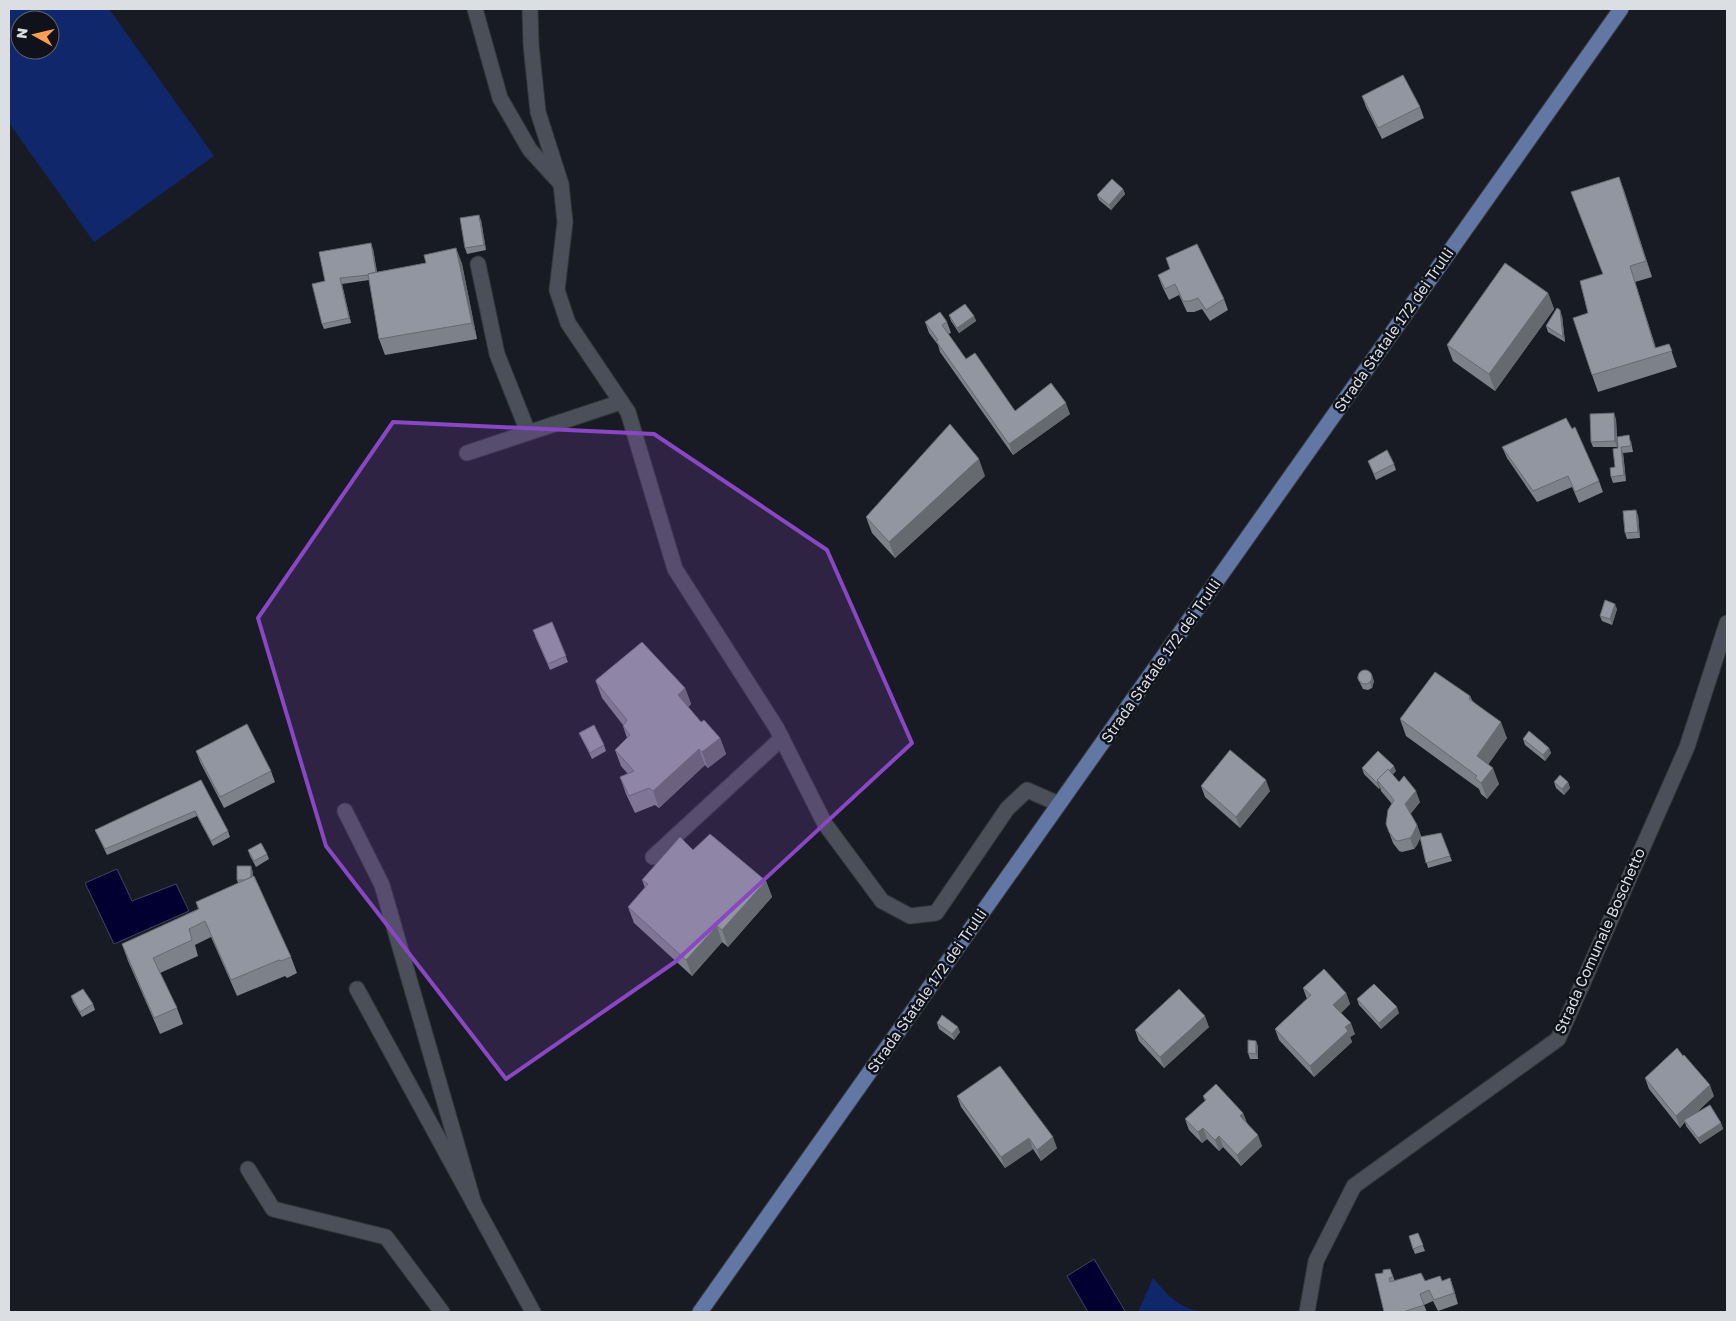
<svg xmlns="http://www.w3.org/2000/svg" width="1736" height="1321" font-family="'Golos Text',sans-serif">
	<rect width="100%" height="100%" fill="#181b23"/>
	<g fill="#11276c" fill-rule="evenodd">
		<path d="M11,9H109L214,156L94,242L9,123V10ZM20,20H50V50H20Z"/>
		<path d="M1153,1278C1169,1297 1181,1310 1206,1312H1138Z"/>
	</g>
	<g fill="#010031" stroke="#424366">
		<path d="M117,869L132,901L176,884L189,911L114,944L85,883Z"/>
		<path d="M1094,1259L1125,1311L1123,1312H1088L1067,1276Z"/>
	</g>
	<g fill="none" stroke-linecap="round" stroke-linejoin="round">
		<defs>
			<g id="lane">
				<path d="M530,9L531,45L538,112L561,184"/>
				<path d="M478,264L497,354L528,432"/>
				<path d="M467,453L621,402"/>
				<path d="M345,811L382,885L474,1204"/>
				<path d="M653,857L782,738"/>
				<path d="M357,989L533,1312"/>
				<path d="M248,1169L273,1209L386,1237L442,1312"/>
			</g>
			<g id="street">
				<path d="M475,9L500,98L530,150L561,184L565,222L557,290L568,323L628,412L675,569L776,727L825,824L882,901L910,916L936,913L1007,809L1027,790L1059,804"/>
				<path d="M1307,1312L1316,1261L1354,1186L1558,1039L1687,747L1727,623"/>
			</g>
			<path id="primary" d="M700,1312L1621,9"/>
		</defs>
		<use href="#lane" stroke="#33363b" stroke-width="17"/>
		<use href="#street" stroke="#33363b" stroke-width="17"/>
		<use href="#primary" stroke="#33363b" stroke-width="17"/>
		<use href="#lane" stroke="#4b4f59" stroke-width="15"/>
		<use href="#street" stroke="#4b4f59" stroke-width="15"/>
		<use href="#primary" stroke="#6377a4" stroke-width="15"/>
	</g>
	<g fill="#7d818a">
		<path d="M1362,96L1420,107L1424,118L1382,139L1366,107Z"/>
		<path d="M1619,177L1652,277L1635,282L1656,348L1669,344L1677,367L1598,392L1592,375L1588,313L1603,274L1571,192Z"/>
		<path d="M1123,189L1125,194L1111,210L1099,200L1097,195Z"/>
		<path d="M481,220L486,250L467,254L465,248Z"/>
		<path d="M456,248L462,264L477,339L385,355L379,339L369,280L342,284L351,323L324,329L322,324L325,281L373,249L377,272L426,263Z"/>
		<path d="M1158,275L1224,299L1228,310L1210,321L1202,309L1194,312H1187L1179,295L1169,300L1162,286Z"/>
		<path d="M1548,293L1554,309L1495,391L1453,361L1447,345Z"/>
		<path d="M949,315L974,316L976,321L959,333L951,321Z"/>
		<path d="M1562,316L1565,342L1548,332L1546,326Z"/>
		<path d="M925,322H947L951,333L948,334L966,359L1015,411L1070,414L1013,455L940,352L938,345L929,333Z"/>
		<path d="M1616,419L1617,437L1631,441L1633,452L1623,453L1626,481L1613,483L1611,477L1615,467L1618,448L1617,439V447H1593L1591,442Z"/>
		<path d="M1502,447L1599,481L1603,492L1579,503L1572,487L1537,502L1507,458Z"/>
		<path d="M1368,461L1394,464L1396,470L1376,480Z"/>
		<path d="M985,476L895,558L872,533L866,517Z"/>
		<path d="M1638,515L1640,538L1627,539L1625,533Z"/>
		<path d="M1617,609L1612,625L1602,621L1600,616Z"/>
		<path d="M552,622L568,662L550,670L535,636Z"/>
		<path d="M1357,677L1374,681L1372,688L1368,690L1363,689Z"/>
		<path d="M596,682L685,688L691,704L688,707L701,722L720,738L726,754L708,768L705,765L659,808L655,805L635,813L626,794L620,777L628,774L621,766L615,750L627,738L623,726V725L602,698Z"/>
		<path d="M1470,696L1472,700L1507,738L1488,764L1499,784L1487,799L1481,794L1479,789L1406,736L1400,719Z"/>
		<path d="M579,733L604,745L606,751L592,759Z"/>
		<path d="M1523,739L1549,748L1551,753L1545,761L1525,745Z"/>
		<path d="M196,751L271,771L275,782L224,808L200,762Z"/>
		<path d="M1362,768L1396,771L1392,775L1399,782L1420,802L1410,814L1417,825L1421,836L1420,837L1441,833L1452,861L1428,868L1420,838L1417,845L1414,849L1402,852L1399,851L1393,843L1389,832L1392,804L1381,791L1380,787L1379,789L1364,774Z"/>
		<path d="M201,780L228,831L230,837L213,846L197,816L107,855L95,830Z"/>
		<path d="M1554,782H1568L1570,788L1564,795L1556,788Z"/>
		<path d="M1201,786L1270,791L1240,828L1205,797Z"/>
		<path d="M248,850L267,854L269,859L256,867L250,856Z"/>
		<path d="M693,850L766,881L772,897L728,947L722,942L692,976L634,923L628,907L645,888L642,880Z"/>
		<path d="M253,872V876L291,957L297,973L287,978L285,976L237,996L211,937L195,945L198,956L160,973L177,1008L183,1024L160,1034L128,961L122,944L198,909L196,902L238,883L237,880Z"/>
		<path d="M1303,988L1346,993L1350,1004L1341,1013L1355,1034L1350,1037L1352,1042L1314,1077L1279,1040L1275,1029L1307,999Z"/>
		<path d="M71,996L93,1004L95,1010L82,1017L73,1002Z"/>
		<path d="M1357,999L1399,1013L1381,1029L1359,1005Z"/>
		<path d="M937,1023L960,1032L954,1040L939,1029Z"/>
		<path d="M1209,1027L1164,1068L1139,1041L1135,1030Z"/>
		<path d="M1258,1046V1059H1250L1248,1053Z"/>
		<path d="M1645,1078L1714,1096L1694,1115L1721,1123L1723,1129L1700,1144L1686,1126L1685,1122L1680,1128L1649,1089Z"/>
		<path d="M957,1096L1057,1148L1041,1161L1033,1149L1005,1168L961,1107Z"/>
		<path d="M1203,1096L1243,1113L1247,1123L1262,1146L1241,1166L1223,1147L1219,1151L1207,1139L1202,1143L1189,1130L1185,1119L1205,1101Z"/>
		<path d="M1418,1233L1425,1251L1415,1254L1413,1249Z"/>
		<path d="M1390,1269L1395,1281H1442L1450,1278L1458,1304L1438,1311L1433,1301L1424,1305L1427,1312H1384L1383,1273Z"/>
	</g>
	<g fill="#666970">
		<path d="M1619,177L1625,193L1652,277L1646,261Z"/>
		<path d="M1123,189L1125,194L1111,210L1109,205Z"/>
		<path d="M479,215L481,220L486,250L484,245Z"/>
		<path d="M371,243L373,249L378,279L376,273Z"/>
		<path d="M456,248L462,264L477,339L472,323Z"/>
		<path d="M340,278L342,284L351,323L349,318Z"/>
		<path d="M1548,293L1554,309L1495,391L1489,374Z"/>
		<path d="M1560,310L1562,316L1565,342L1563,337Z"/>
		<path d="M974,316L976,321L959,333L957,328Z"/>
		<path d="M1066,403L1070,414L1013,455L1009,444Z"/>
		<path d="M1614,413L1616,419L1617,447L1615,441Z"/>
		<path d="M1621,447L1623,453L1626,481L1624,475Z"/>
		<path d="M979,459L985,476L895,558L889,542Z"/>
		<path d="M1636,510L1638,515L1640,538L1638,532Z"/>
		<path d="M1615,604L1617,609L1612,625L1610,619Z"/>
		<path d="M1372,675L1374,681L1372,688L1370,683Z"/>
		<path d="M685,688L691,704L684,712L678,695Z"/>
		<path d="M1501,722L1507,738L1483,772L1477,756Z"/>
		<path d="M720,738L726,754L708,768L702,752Z"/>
		<path d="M1549,748L1551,753L1545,761L1543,755Z"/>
		<path d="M699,749L705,765L659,808L653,791Z"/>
		<path d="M1394,766L1396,771L1382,785L1379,781Z"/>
		<path d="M1493,768L1499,784L1487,799L1481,783Z"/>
		<path d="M1266,780L1270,791L1240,828L1236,817Z"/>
		<path d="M1378,782L1380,787L1379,789L1377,783Z"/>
		<path d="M1568,782L1570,788L1564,795L1562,789Z"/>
		<path d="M1416,791L1420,802L1409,816L1405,804Z"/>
		<path d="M1417,825L1421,836L1417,845L1414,849L1410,838Z"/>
		<path d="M251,866L253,872V886L251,880Z"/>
		<path d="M766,881L772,897L728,947L722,930Z"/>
		<path d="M717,926L722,942L692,976L686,960Z"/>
		<path d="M1346,993L1350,1004L1337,1016L1333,1005Z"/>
		<path d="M1397,1007L1399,1013L1381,1029L1379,1023Z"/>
		<path d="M1205,1016L1209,1027L1164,1068L1160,1057Z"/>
		<path d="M1351,1023L1355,1034L1350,1037L1352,1042L1314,1077L1310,1066L1345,1027Z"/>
		<path d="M958,1027L960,1032L954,1040L952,1034Z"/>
		<path d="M1256,1041L1258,1046V1059L1256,1054Z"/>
		<path d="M1710,1085L1714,1096L1686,1122L1684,1120L1685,1122L1680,1128L1676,1116Z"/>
		<path d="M1243,1113L1247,1124L1240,1116Z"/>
		<path d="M1721,1123L1723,1129L1700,1144L1698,1138Z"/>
		<path d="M1203,1128L1207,1139L1202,1143L1198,1132Z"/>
		<path d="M1258,1135L1262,1146L1241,1166L1237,1155Z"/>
		<path d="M1219,1136L1223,1147L1219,1151L1215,1140Z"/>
		<path d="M1053,1137L1057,1148L1041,1161L1037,1150Z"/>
		<path d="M1029,1138L1033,1149L1005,1168L1001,1157Z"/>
		<path d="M1450,1278L1454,1289L1458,1304L1454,1293Z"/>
	</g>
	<g fill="#9196a0" stroke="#666970">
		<path d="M1403,75L1420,107L1378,128L1362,96Z"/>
		<path d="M1619,177L1646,261L1630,266L1655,348L1669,344L1672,351L1592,375L1573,318L1588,313L1580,281L1603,274L1571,192Z"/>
		<path d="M1112,179L1123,189L1109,205L1097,195Z"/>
		<path d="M479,215L484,245L465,248L460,218Z"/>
		<path d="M371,243L376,272L368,274V275L340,278L349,318L322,324L312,284L325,281L319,252Z"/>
		<path d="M1197,244L1224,299L1206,310L1198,298L1190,301H1183L1175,284L1165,289L1158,275L1170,269L1166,258Z"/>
		<path d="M456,248L472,323L379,339L368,274L426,263L424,255Z"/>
		<path d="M1505,263L1548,293L1489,374L1447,345Z"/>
		<path d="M965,304L974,316L957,328L949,315Z"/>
		<path d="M1557,308L1560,310L1563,337L1546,326Z"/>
		<path d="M940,312L947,322L942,325L966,359L975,353L1015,411L1051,383L1066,403L1009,444L936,341L938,340L925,322Z"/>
		<path d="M1614,413L1615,441L1591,442L1590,414Z"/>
		<path d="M1566,418L1572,429L1575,427L1599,481L1575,492L1568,476L1533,491L1502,447Z"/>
		<path d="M950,424L979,459L889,542L866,517Z"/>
		<path d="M1629,435L1631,446L1621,447L1624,475L1611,477L1610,468L1615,467L1613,449L1618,448L1617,437Z"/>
		<path d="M1387,450L1394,464L1374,474L1368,461Z"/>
		<path d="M1636,510L1638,532L1625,533L1623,511Z"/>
		<path d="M1605,600L1615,604L1610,619L1600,616Z"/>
		<path d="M552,622L566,656L548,664L533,630Z"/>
		<path d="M642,642L685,688L678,695L701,722L704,720L720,738L702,752L699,749L653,791L649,788L629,796L620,777L634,771L615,750L630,735L623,726L627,720L596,682V680Z"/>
		<circle cx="1365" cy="677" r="7"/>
		<path d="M1435,672L1470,696L1469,699L1501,722L1477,756L1493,768L1481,783L1475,778L1477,776L1400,719Z"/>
		<path d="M247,724L271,771L220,797L196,751Z"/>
		<path d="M594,725L604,745L590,753L579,733Z"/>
		<path d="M1529,731L1549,748L1543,755L1523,739Z"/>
		<path d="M1230,750L1266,780L1236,817L1201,786Z"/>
		<path d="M1378,751L1394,766L1389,771L1388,769L1377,780L1378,782L1377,783L1362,768Z"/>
		<path d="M1388,769L1399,782L1404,776L1416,791L1405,804L1417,825L1413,834L1410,838L1398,841L1395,840L1389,832L1386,824L1388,810L1394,800L1377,780Z"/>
		<path d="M1560,775L1568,782L1562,789L1554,782Z"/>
		<path d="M201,780L228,831L211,841L195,811L105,849L95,830Z"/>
		<path d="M1441,833L1450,856L1426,863L1420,837Z"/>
		<path d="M710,834L766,881L722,930L717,926L686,960L628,907L648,884L642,880L680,837L693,850Z"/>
		<path d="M261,843L267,854L254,861L248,850Z"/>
		<path d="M237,866H251V877L245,880H237Z"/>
		<path d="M254,876L291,957L281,961L279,960L231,980L205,921L189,929L192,940L153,958L177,1008L154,1018L122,944L199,909L196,902Z"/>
		<path d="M1324,969L1346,993L1333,1005L1351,1023L1345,1027L1348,1031L1310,1066L1275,1029L1311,995L1303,988Z"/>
		<path d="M1374,984L1397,1007L1379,1023L1357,999Z"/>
		<path d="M83,989L93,1004L80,1012L71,996Z"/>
		<path d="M1179,989L1205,1016L1160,1057L1135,1030Z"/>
		<path d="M942,1015L958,1027L952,1034L937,1023Z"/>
		<path d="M1248,1040L1256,1041V1054L1248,1053Z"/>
		<path d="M1677,1048L1683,1056L1684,1055L1710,1085L1676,1116L1645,1078Z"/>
		<path d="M1000,1066L1053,1137L1037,1150L1029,1138L1001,1157L957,1096Z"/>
		<path d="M1216,1084L1243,1113L1240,1116L1258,1135L1237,1155L1219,1136L1215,1140L1203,1128L1198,1132L1185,1119L1206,1100L1203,1096Z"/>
		<path d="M1710,1105L1721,1123L1698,1138L1684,1120Z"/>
		<path d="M1418,1233L1423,1245L1413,1249L1409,1236Z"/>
		<path d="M1390,1269L1393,1277L1389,1278L1390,1282L1421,1273L1425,1281L1440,1276L1442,1281L1450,1278L1454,1293L1434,1300L1429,1290L1420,1294L1424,1305L1403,1312H1384L1375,1274L1383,1273V1270Z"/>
	</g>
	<path fill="#8947c4" fill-opacity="0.2" stroke="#8947c4" stroke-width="4" stroke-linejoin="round" d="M393,422L654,434L827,550L912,743L675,962L506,1079L326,846L258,618Z"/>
	<g text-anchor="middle" stroke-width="5" stroke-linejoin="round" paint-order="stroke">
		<g font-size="15" fill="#dbdee3" stroke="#0f121a">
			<text transform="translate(1394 330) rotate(-55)" y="5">Strada Statale 172 dei Trulli</text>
			<text transform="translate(1161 661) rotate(-55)" y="5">Strada Statale 172 dei Trulli</text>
			<text transform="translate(1600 941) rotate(-66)" y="5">Strada Comunale Boschetto</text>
			<text transform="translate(927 991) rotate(-55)" y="5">Strada Statale 172 dei Trulli</text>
		</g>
	</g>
	<rect width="1736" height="1321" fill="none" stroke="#dbdee3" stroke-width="20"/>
	<g transform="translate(35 35) rotate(278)"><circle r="24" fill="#0f121a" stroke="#61646a"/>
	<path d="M0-4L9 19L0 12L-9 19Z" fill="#fd9d54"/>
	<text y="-8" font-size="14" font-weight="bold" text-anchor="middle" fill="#dbdee3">N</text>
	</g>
</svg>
